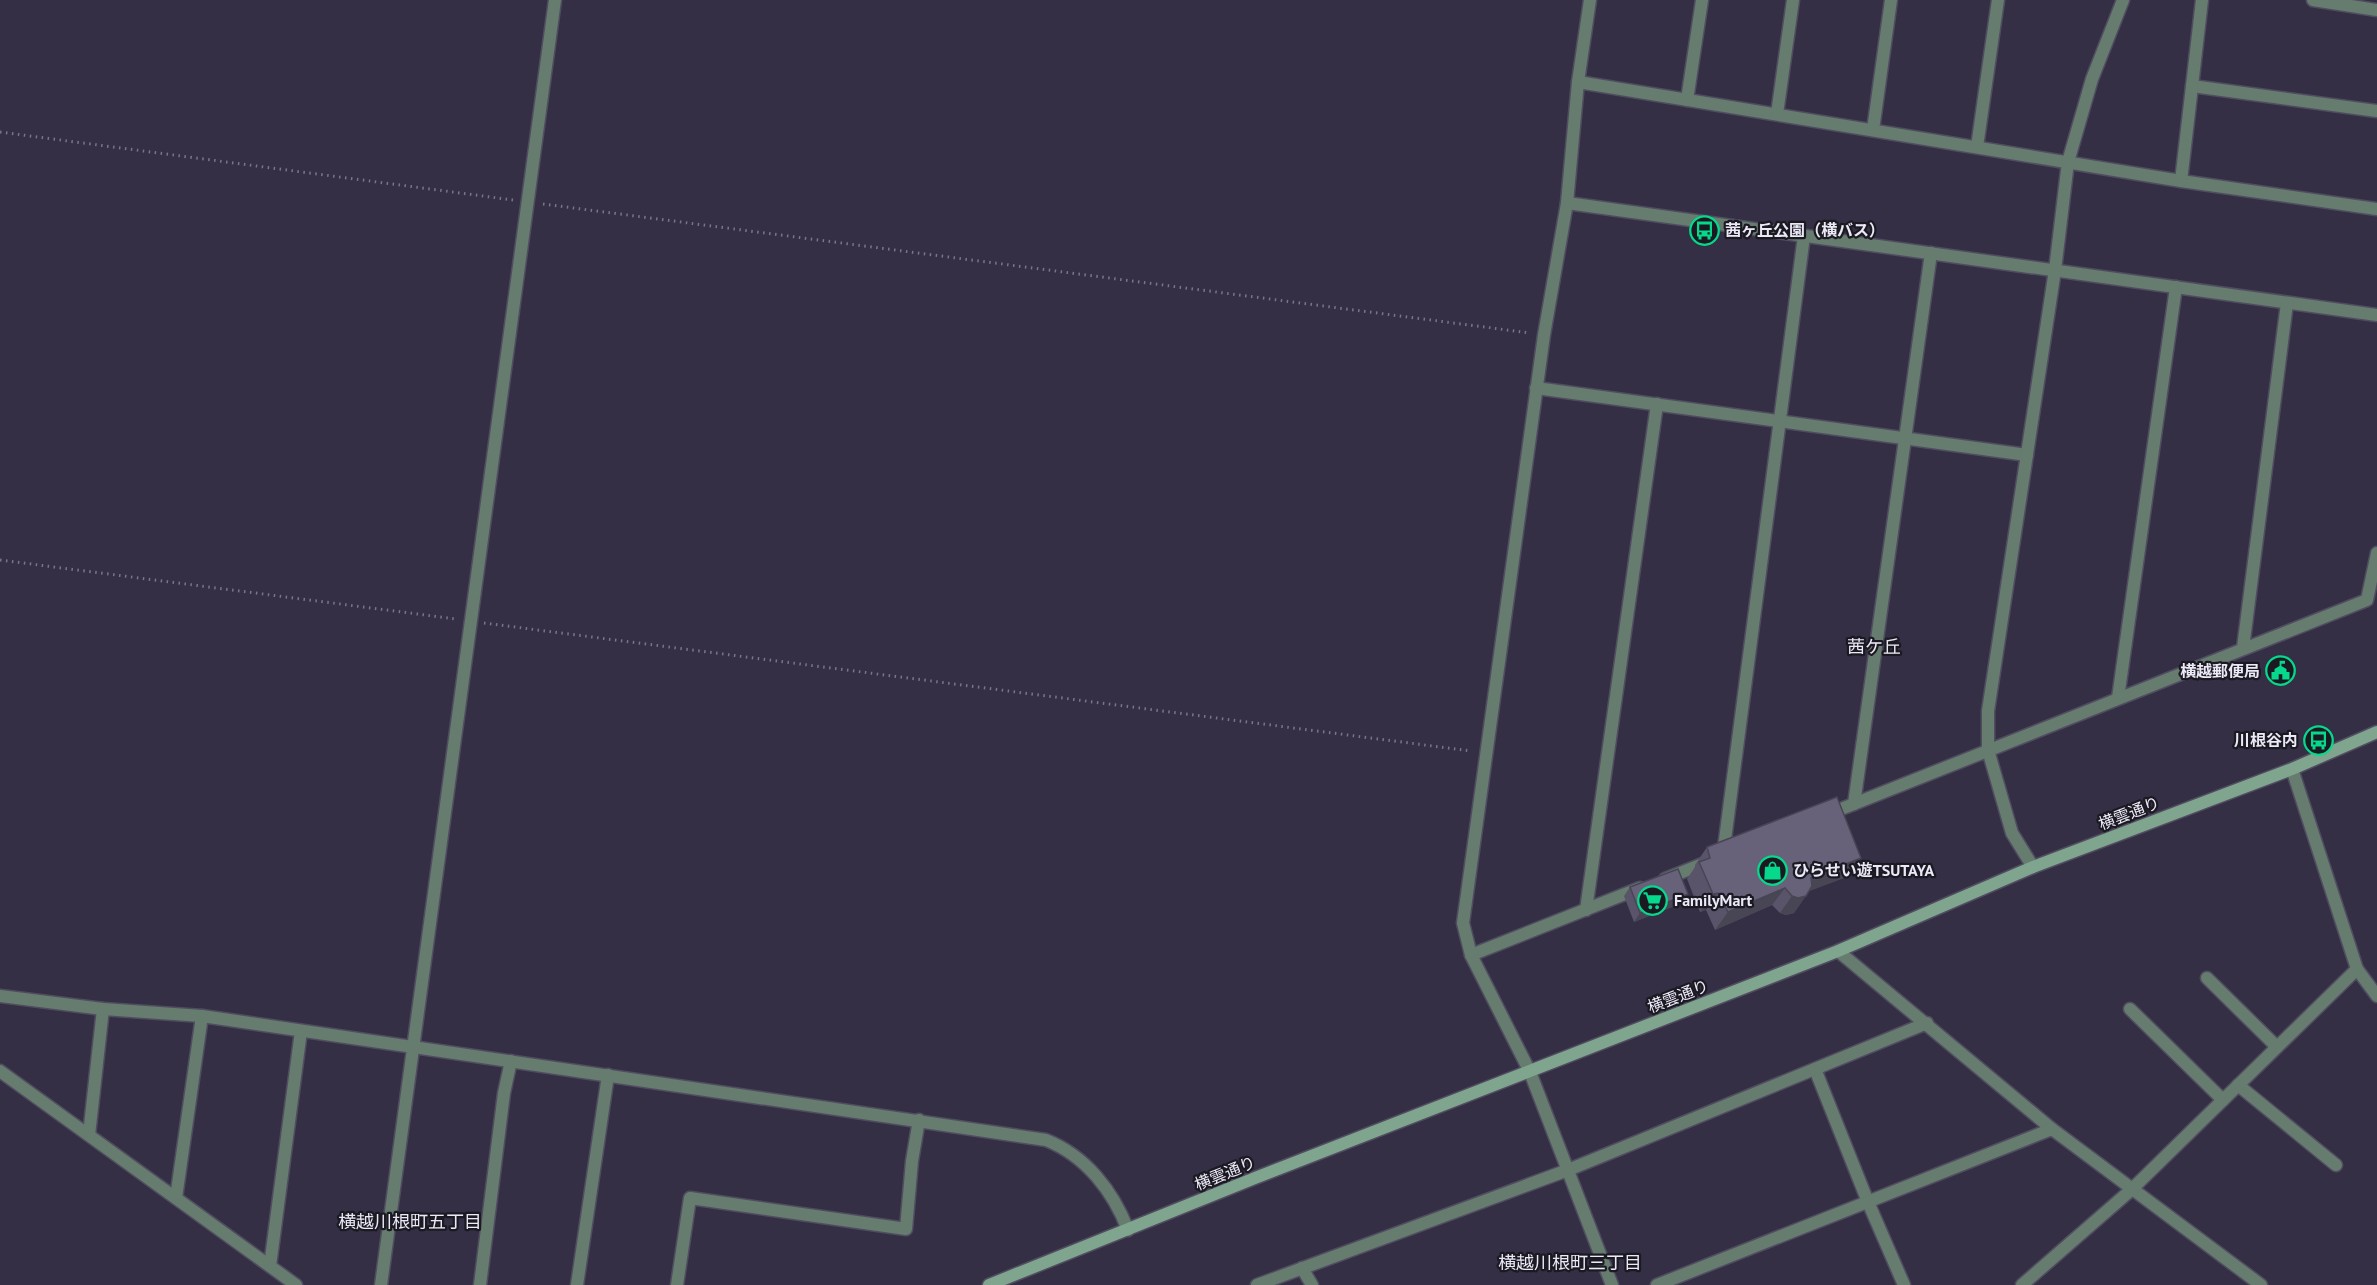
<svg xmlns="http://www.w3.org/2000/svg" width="2377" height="1285" font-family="'PT Sans','Noto Sans JP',sans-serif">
	<rect width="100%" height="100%" fill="#342f44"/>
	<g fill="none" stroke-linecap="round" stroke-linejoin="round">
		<defs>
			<g id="minor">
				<path d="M2313,0L2377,10"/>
				<path d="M1578,82L2181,181L2377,209"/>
				<path d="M2192,86L2377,111"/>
				<path d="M1687,100L1702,0"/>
				<path d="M1777,114L1793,0"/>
				<path d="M1873,130L1891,0"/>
				<path d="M1977,147L1998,0"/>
				<path d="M2181,181L2202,0"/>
				<path d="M1567,203L2377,315"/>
				<path d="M1536,388L2027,455"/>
				<path d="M2243,648L2287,303"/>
				<path d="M2118,698L2176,287"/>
				<path d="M2292,769L2357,969L2377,996"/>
				<path d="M1854,804L1931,253"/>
				<path d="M1826,815L2367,600L2377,553"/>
				<path d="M1723,855L1804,236"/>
				<path d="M2033,867L2012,833L1988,750V711L2055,270L2068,162L2092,79L2123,0"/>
				<path d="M1665,879L1710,861"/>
				<path d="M1586,910L1657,404"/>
				<path d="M1838,951L2052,1129L2261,1285"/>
				<path d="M1471,955L1640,888"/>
				<path d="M2207,978L2277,1047"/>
				<path d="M2130,1009L2223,1100"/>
				<path d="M1815,1069L1868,1202L1904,1285"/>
				<path d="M0,1071L296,1285"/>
				<path d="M1530,1072L1471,955L1463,923L1544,335L1567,203L1578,82L1590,0"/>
				<path d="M2238,1085L2336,1165"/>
				<path d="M89,1135L103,1009"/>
				<path d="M176,1198L202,1016"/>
				<path d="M270,1266L301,1031"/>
				<path d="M1302,1268L1312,1285"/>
				<path d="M381,1285L555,0"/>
				<path d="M480,1285L504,1093L511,1061"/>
				<path d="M577,1285L608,1075"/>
				<path d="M677,1285L690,1198L906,1229L912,1161L919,1120"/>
				<path d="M1257,1285L1568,1170L1927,1023"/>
				<path d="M1657,1285L2052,1129"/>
				<path d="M2022,1285L2131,1190L2357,969"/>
			</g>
			<g id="tertiary">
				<path d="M0,996L103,1009L202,1016L1046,1140C1086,1156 1113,1191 1128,1230"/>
				<path d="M1530,1072L1612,1285"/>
			</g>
			<path id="secondary" d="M989,1285L1255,1178L1838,951L2033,867L2292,769L2377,732"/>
		</defs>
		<use href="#minor" stroke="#514d61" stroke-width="15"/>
		<use href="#tertiary" stroke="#514d61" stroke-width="15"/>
		<use href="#secondary" stroke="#514d61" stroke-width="15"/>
		<g stroke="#7a7688" stroke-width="3" stroke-dasharray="1.5 4.5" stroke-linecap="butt">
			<path d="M0,132L513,200"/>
			<path d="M543,204L1530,333"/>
			<path d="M0,560L456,619"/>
			<path d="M484,623L1471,751"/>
		</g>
		<use href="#minor" stroke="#657c6e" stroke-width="12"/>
		<use href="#tertiary" stroke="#657c6e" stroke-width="12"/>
		<use href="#secondary" stroke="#80a58f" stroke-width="12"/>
	</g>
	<g fill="#595469">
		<path d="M1707,847L1849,876L1809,891L1794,913L1786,915L1780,913L1772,905L1715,930L1706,910L1700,912L1687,879L1695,867V865Z"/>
		<path d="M1630,887L1688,894L1682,903L1634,922L1624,896Z"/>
	</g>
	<g fill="#484555">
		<path d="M1861,858L1849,876L1799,895L1811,878Z"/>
		<path d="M1785,888L1772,905L1715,930L1728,912Z"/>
		<path d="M1718,893L1706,910L1700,912L1713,894Z"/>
		<path d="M1688,894L1682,903L1634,922L1640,913Z"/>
		<path d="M1792,896H1806L1794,913L1786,915L1780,913Z"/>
	</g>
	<g fill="#67627a" stroke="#484555" stroke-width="1.5">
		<path d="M1837,797L1861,858L1811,878L1812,886L1806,896L1798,898L1792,896L1785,888L1728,912L1718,893L1713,894L1699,862L1710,858L1707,847Z"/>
		<path d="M1678,869L1688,894L1640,913L1630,887Z"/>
	</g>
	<defs>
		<symbol id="bus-ring" viewBox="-11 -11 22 22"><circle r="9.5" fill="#1b1922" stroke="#05d98b" stroke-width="1.5"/><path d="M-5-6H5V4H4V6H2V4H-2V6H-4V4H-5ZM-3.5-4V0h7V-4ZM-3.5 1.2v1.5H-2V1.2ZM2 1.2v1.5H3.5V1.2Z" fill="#05d98b"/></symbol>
		<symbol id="civic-ring" viewBox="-11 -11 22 22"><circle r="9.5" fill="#1b1922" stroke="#05d98b" stroke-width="1.5"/><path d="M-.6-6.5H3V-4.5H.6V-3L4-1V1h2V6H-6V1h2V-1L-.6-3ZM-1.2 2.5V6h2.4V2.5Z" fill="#05d98b"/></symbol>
		<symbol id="shop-ring" viewBox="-11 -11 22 22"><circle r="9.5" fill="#1b1922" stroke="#05d98b" stroke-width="1.5"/><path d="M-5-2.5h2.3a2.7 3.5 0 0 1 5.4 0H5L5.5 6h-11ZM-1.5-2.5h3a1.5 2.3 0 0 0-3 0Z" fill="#05d98b"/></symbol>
		<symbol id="supermarket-ring" viewBox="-11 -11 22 22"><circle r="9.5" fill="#1b1922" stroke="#05d98b" stroke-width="1.5"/><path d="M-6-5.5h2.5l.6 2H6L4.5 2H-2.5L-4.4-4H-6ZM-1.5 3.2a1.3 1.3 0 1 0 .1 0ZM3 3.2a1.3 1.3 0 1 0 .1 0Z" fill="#05d98b"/></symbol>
	</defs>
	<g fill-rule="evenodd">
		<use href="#bus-ring" x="1688" y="214" width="33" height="33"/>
		<use href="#civic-ring" x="2264" y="654" width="33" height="33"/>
		<use href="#bus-ring" x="2302" y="724" width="33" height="33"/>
		<use href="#shop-ring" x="1756" y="854" width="33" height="33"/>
		<use href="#supermarket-ring" x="1636" y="884" width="33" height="33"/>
	</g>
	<g text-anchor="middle" stroke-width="4.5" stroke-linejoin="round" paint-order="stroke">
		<g font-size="16" font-weight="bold" fill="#ece9f7" stroke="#1b1922" text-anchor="start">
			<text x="1725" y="236">茜ヶ丘公園（横バス）</text>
			<text x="2260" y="677" text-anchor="end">横越郵便局</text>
			<text x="2298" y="746" text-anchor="end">川根谷内</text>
			<text x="1793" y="876">ひらせい遊TSUTAYA</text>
			<text x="1674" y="906">FamilyMart</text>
		</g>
		<g font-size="16" fill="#ece9f7" stroke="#1b1922">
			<text transform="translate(2129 813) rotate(-21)" y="6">横雲通り</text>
			<text transform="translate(1678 996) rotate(-21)" y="6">横雲通り</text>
			<text transform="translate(1225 1173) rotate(-22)" y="6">横雲通り</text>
		</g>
		<g font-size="18" fill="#ece9f7" stroke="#1b1922">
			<text x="1874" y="653">茜ケ丘</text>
			<text x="410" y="1228">横越川根町五丁目</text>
			<text x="1570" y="1269">横越川根町三丁目</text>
		</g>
	</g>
</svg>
